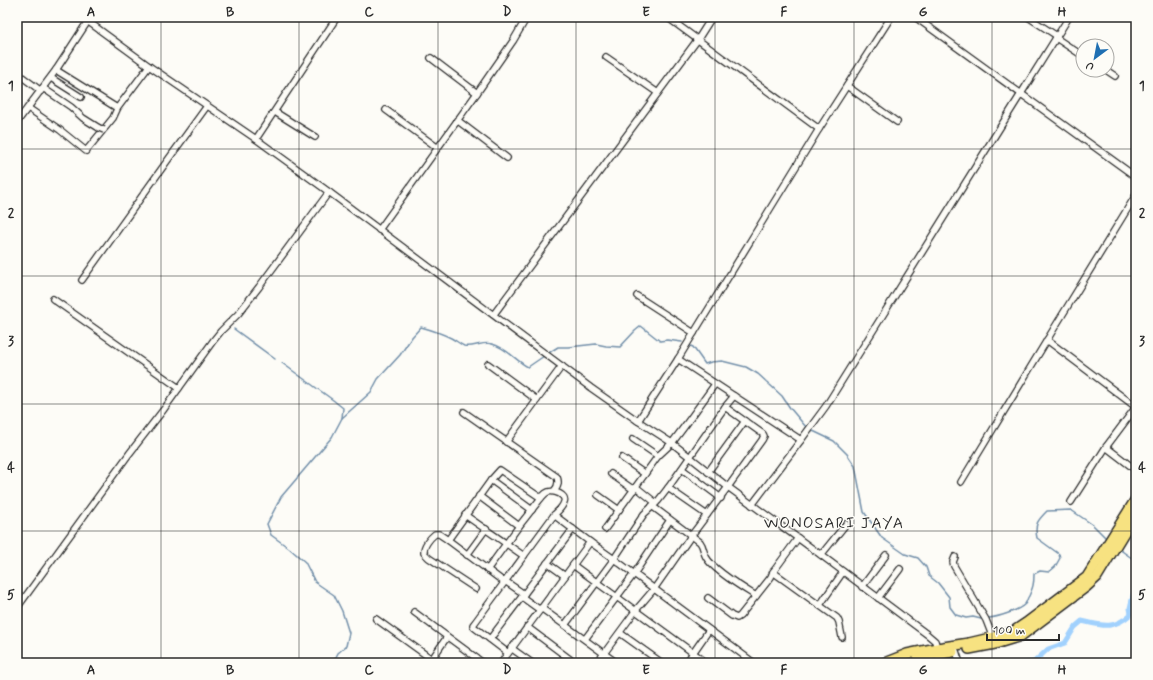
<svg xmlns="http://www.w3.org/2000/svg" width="1153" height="680" font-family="Mynerve,sans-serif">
	<rect width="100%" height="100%" fill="#fdfcf7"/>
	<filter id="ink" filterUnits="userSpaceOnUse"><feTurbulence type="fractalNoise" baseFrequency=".025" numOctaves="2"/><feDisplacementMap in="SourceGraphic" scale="8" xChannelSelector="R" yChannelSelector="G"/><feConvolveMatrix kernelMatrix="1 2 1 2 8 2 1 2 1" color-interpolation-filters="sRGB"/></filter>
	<g filter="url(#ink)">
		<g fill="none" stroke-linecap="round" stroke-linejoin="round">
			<g stroke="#728fa9" stroke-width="1.5">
				<path d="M234,329L275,359"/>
				<path d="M688,345L693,347L705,364L711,362L722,361L746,367L758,374L782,396L790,408L806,427"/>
				<path d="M550,352L558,347H569L596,344L606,346L620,347L635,331L641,326L660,341L667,340L682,342"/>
				<path d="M282,363L333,400L343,408L342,418L332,437L281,497L267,524L271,535L289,548L305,562L315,582L334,595L342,611L349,633L346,646L338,653L333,663"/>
				<path d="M342,418L371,392L378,379L400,355L412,337L421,327C432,330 441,333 451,338C455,340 460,344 464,346C473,348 484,341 492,344C506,347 516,361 528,367L544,356"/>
				<path d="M813,431L834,441L847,454L855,466L864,512L882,538L905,554L918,558L926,567L929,576L938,583L949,597L950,607L956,615L966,618L973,617L981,619"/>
				<path d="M1119,549L1136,561"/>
				<path d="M989,618C998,617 1018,611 1025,604C1027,602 1027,598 1029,596C1033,587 1034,584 1034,574L1040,571L1049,572L1055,567L1060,558L1059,554L1037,538C1034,524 1038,520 1047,511L1071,510L1093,525L1107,539"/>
			</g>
			<path stroke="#a1d1fd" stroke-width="5" d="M1027,663L1034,662L1048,649L1065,643L1075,627L1082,621C1103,626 1113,630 1131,614L1130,608L1136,583"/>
			<defs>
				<g id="minor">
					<path d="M82,17L149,66L256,139L329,192L591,388L638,421L672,443L728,487L821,555L928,635L935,641L937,648"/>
					<path d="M667,17L819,129"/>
					<path d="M915,17L1136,177"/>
					<path d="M1028,17L1057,36"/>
					<path d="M1056,38L1083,56"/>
					<path d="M606,57L658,93"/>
					<path d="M431,58L477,93"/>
					<path d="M56,70L117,108L119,106L149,66"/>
					<path d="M1106,70L1115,76"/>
					<path d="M17,73L41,91"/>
					<path d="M51,78L81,97"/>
					<path d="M847,86L897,122"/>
					<path d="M43,88L71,107L83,118L99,128"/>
					<path d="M28,108L60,130L86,151L113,118L118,107"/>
					<path d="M386,110L438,148"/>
					<path d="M275,112L315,137"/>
					<path d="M457,120L507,158"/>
					<path d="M17,122L56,70L88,21"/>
					<path d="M256,139L337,17"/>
					<path d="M379,230L477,93L513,41L527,17"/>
					<path d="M82,280L165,164L207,106"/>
					<path d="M637,296L694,333"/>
					<path d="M53,299L179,388"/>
					<path d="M494,314L698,39L712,17"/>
					<path d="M1047,340L1136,407"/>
					<path d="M678,359L801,440"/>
					<path d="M488,364L537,400"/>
					<path d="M725,407L734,396"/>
					<path d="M464,412L557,477C559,482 558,487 554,491"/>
					<path d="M638,421L678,359L819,129L891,17"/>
					<path d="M633,439L658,456"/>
					<path d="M506,442L562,366"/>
					<path d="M1106,447L1136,470"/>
					<path d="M622,458L645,474"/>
					<path d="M682,469L721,498"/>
					<path d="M708,472L745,421"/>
					<path d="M611,474L634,490"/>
					<path d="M491,480L532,510"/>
					<path d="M961,482L1058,322L1136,195"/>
					<path d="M636,487L656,503"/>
					<path d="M668,488L707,515"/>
					<path d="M598,495L619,510"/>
					<path d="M479,496L519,526L541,498"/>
					<path d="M1071,502L1106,447L1136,407"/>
					<path d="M752,505L801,440L826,406L1069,17"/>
					<path d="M652,506L700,542C704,547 703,552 706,557C713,570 743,588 756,596L740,616L737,618L732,616L708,598"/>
					<path d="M465,515L524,556"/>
					<path d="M605,529L658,456L672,443L687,423L715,384"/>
					<path d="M448,540L439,534H435C430,538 423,546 424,553L429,558L476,589"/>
					<path d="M590,542L614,559L754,663"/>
					<path d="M467,555L486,529"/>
					<path d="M821,555L846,524"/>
					<path d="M955,557L953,562L954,566L986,620L993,638"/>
					<path d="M547,563L565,576"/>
					<path d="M573,565L707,663"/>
					<path d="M487,570L519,526"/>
					<path d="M773,572L798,538"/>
					<path d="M505,581L524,594"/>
					<path d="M504,582L448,540L491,480L500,470L541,498C543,496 545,493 548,492C554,490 567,495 564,502C563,507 558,511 554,515"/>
					<path d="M862,587L886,555"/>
					<path d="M756,596L771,577L773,572L837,618L839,622L842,637"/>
					<path d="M522,597L540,610"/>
					<path d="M878,598L900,569"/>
					<path d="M820,605L843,572"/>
					<path d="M17,608L129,454L164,409L213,341L221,331L238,314L259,287L329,192"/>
					<path d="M541,608L617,663"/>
					<path d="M414,612L483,663"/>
					<path d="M376,619L437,663"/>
					<path d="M565,625L614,559L644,514L658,501L668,488L725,407L763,434L764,436L762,440L728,487L691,536L654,589L636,610L597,663"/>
					<path d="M527,627L575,663"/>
					<path d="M620,633L662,663"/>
					<path d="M490,639L573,529"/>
					<path d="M585,639L634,574L670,520"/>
					<path d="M511,648L532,663"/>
					<path d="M956,651L960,663"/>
					<path d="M432,659L447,637"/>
					<path d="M501,663L590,542L554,515L476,621L473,625L474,627L508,653"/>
					<path d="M686,663L709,630"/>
				</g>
				<g id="trunk">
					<path d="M969,649L995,644L1021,636L1086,587L1097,577L1136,513"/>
					<path d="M918,658L953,652"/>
					<path d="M884,663L907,654L937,648L969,643L1003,635L1014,631L1026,623L1087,577L1136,499"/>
				</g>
			</defs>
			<use href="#minor" stroke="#2b2b2b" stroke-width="8"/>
			<use href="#trunk" stroke="#2b2b2b" stroke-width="12"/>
			<use href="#minor" stroke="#fdfcf7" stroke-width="5.5"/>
			<use href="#trunk" stroke="#f7e281" stroke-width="9"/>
			<defs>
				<path id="minor-bridge" d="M99,128L104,130"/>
			</defs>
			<use href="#minor-bridge" stroke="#2b2b2b" stroke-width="8" stroke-linecap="butt"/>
			<use href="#minor-bridge" stroke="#fdfcf7" stroke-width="5.5"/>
		</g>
	</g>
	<path fill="none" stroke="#2b2b2b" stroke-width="1" stroke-opacity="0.55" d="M161,17V663M299,17V663M438,17V663M576,17V663M715,17V663M854,17V663M992,17V663M17,149H1136M17,276H1136M17,404H1136M17,531H1136"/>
	<g text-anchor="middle" stroke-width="3" stroke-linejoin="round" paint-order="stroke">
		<g font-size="16" letter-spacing="1" fill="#2b2b2b" stroke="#fdfcf7">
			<text x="834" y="528">WONOSARI JAYA</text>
		</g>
	</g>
	<rect width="1153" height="680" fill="none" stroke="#fdfcf7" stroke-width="44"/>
	<g transform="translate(1095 58) rotate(212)"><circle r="19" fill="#fdfcf7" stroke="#a9a8a5"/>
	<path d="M0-3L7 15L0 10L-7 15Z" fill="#1f6fb2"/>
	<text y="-6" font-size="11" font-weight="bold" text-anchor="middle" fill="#2b2b2b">U</text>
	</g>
	<path d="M987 634v6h72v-6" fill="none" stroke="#2b2b2b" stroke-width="2"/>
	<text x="993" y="634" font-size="12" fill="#2b2b2b" stroke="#fdfcf7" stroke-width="3" paint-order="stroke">100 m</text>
	<rect x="22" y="22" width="1109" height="636" fill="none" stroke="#2b2b2b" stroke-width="1.5"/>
	<g font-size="13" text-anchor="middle" font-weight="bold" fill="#2b2b2b">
		<text x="91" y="16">A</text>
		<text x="230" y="16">B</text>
		<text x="369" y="16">C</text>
		<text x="507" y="16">D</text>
		<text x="646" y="16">E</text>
		<text x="784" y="16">F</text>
		<text x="923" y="16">G</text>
		<text x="1062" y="16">H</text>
		<text x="11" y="90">1</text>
		<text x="1142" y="90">1</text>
		<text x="11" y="217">2</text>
		<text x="1142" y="217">2</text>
		<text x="11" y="345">3</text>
		<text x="1142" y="345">3</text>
		<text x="11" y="472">4</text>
		<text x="1142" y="472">4</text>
		<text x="11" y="599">5</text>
		<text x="1142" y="599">5</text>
		<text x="91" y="674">A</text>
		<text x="230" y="674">B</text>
		<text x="369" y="674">C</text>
		<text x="507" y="674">D</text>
		<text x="646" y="674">E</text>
		<text x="784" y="674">F</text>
		<text x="923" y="674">G</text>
		<text x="1062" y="674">H</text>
	</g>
</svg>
